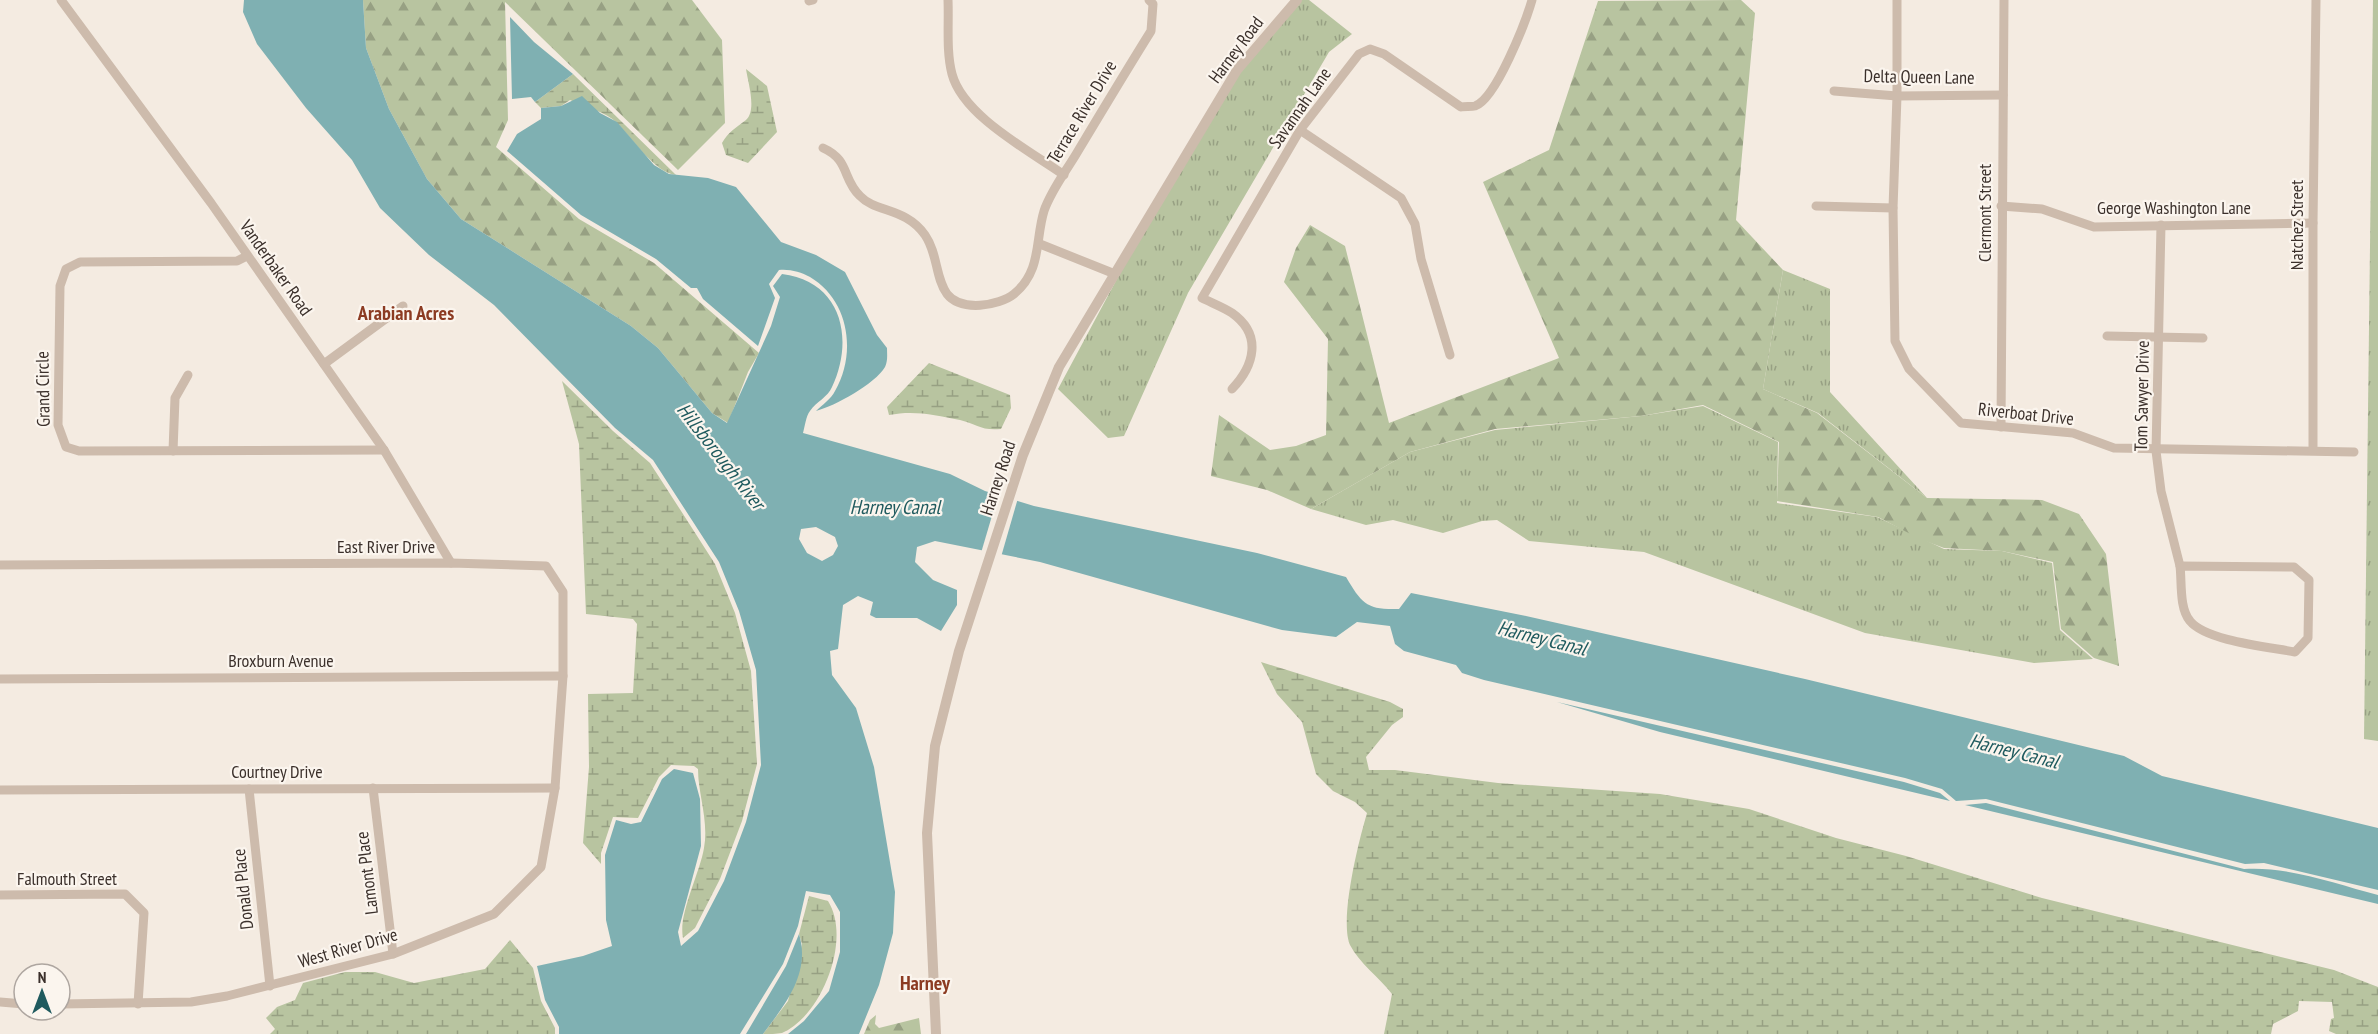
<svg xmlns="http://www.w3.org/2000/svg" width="2378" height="1034" font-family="'PT Sans Narrow',sans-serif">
	<defs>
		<pattern id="grass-tufts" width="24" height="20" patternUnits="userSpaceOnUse" patternTransform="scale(1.5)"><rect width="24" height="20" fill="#b8c4a0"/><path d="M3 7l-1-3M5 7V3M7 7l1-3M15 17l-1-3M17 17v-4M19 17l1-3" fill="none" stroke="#97a083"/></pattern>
		<pattern id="forest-firs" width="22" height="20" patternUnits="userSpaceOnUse" patternTransform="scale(1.5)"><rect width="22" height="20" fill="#b8c4a0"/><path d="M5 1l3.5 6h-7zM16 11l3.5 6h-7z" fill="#97a083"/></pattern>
		<pattern id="wetland-marsh" width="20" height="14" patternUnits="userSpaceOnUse" patternTransform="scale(1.5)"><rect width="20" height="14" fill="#b8c4a0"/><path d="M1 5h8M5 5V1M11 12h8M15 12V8" fill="none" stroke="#97a083"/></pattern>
	</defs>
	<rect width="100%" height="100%" fill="#f4ebe1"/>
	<g fill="url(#grass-tufts)">
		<path d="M1299,0H1309L1352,34L1329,52L1188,293L1124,436L1108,438L1058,389L1126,262L1227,89Z"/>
		<path d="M2373,0H2378V741L2364,739Z"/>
		<path d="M1783,270L1830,289V392L1927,498L1818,413L1763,389Z"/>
		<path d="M1703,406L1778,442L1777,503L1877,517L1944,549L2002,551L2052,563L2060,630L2093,659L2034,663L1865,633L1644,552L1529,541L1497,520L1482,521L1443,533L1393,520L1366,525L1311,509L1410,452L1495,430L1641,416Z"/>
	</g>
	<g fill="url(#forest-firs)">
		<path d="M363,0H692L722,40L725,123L678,170L505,2L508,120L496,147L579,219L654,263L759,353L748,372L728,423L712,413L658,348L631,326L461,219L427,179L389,109L366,48Z"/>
		<path d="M1741,0L1755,13L1736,220L1783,270L1763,389L1817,413L1927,498L2042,500L2079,514L2106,554L2119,666L2094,658L2061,629L2053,562L2002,551L1944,548L1920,539L1878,517L1777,501L1779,442L1703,405L1641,416L1495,429L1410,452L1311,509L1267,490L1211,476L1219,415L1270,450L1296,446L1326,435L1328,339L1284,282L1296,248L1310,225L1345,246L1389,423L1559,358L1483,182L1549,150L1598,1Z"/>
		<path d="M876,1015L875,1024L879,1028L919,1018L921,1034H864L870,1020Z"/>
	</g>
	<g fill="url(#wetland-marsh)">
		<path d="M746,69L767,86L777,132L748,163L726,155L722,143C728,132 737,127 746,120C757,110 748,83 746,69Z"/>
		<path d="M573,74L675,174L676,175C655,173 632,138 617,123C606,112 584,106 570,100L561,106L541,108L535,102Z"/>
		<path d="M929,363L1010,395L1011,408L1001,429C981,431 977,424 960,420C935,415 914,410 889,415L887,407Z"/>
		<path d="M562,381L613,431L650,463L683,514L715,564L735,613L751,671L757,764L742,821L720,879L695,928L683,938C678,914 700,873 704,848C709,821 698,794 698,769L694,766L671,765L659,777L638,818L613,817L601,853V864L583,843L589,767L588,694L633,693L637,624L633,619L586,614L579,444Z"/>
		<path d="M1261,662L1390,702L1403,709V717L1392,725L1366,757L1369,770H1395L1498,783L1660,794L1749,809L1836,838L1906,856L2042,898L2334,970L2378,987V1034H2336L2329,1031L2331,1019L2334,1018L2332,1002L2299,1001L2298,1011L2273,1024L2271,1034H1384L1392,994C1379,977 1359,963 1350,945C1339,919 1359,840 1367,813L1355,802L1333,791L1316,774L1302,722L1277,694Z"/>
		<path d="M809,896L828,901C852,939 822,1016 782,1033C777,1034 769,1034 763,1034L788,1001L802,944L799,934Z"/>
		<path d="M510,940L533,968L541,1001L555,1028V1034H270L275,1029L266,1018L277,1007L295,1000L303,983L345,972H375L414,983L485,969Z"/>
	</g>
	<g fill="#7fb0b2" fill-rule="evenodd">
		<path d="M244,0H363L366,48L389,109L427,179L461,219L631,326L658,348L712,413L727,423L771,326L780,297L773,286L782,274C841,281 855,338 832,387C828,397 816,402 810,411C806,416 805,426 803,433L950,474L985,491L1034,506L1257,553L1346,577C1362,604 1367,610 1399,609L1411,593L1526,616L1805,679L2124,756L2162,776L2378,828V890L2264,863L2245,864L1986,799L1956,801L1942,789L1905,778L1484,680L1462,673L1456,665L1404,651L1395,644L1390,626L1357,622L1336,637L1282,630L1040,562L935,541L917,547L915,562L933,580L957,590V605L941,631L917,618H876L870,615L873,602L858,596L843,605L838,649L830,651L832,675L856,708L874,767L895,892L893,933L879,985L859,1034H788L804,1021L829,991L840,952V912L830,895L806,891L798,926L783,964L740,1034H559V1027L545,1000L537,966L583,956L612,946L606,920L605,855L616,820L631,824L641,822L662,779L674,769L693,773L700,799L701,846L678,932L681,946L698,931L724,881L746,822L761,765L756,670L739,611L719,562L653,460L615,428L494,305L429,255L380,208L352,160L306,108L257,44L243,12ZM816,527L835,537L838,546L833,555L822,561L807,553L799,539L801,529Z"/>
		<path d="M510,17L534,42L573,74L535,102L531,97L512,99Z"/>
		<path d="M582,96L600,113L617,122L654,165L669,174L708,178L736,187L781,242L816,255L845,272L877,335L887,348C887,354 888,361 885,367C875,384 835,406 816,411C822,405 831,399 835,391C857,353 849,300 810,277C801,272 790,269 779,270L769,284L775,298L758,346L703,299L697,288H691L656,259L581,215L507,151L517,134L541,119V108L561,106Z"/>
		<path d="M1557,702L1904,782L1940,793L1950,801L1660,732Z"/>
		<path d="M1986,803L2244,869C2288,866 2336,884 2378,895V904L1965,805Z"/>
		<path d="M799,934C811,973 785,1005 763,1034H746L786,966Z"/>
	</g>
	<path fill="#f4ebe1" d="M999,492L1018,498L1001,557L981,553Z"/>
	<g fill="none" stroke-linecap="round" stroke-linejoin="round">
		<g stroke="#cdbbac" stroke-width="9">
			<path d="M61,0L211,203L384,450L451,563"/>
			<path d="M948,0C949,24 946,51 952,74C963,116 1030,151 1064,175"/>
			<path d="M1897,0V96L1893,208L1895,341L1909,369L1961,423L2073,433L2114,448L2354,452"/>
			<path d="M809,1L813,0"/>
			<path d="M1834,91L1897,96L2003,95"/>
			<path d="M1300,130L1401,198L1415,224L1421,259L1450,355"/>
			<path d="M823,148C850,160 842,179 860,196C876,213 905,207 925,235C938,254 935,277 947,294C961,312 999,306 1014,294C1042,271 1035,240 1044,211C1051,190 1067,170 1078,151C1102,111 1126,71 1151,31L1153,4L1149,0"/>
			<path d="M1816,206L1893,208"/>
			<path d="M2001,206L2042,209L2094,227L2313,223"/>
			<path d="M2161,225L2156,451L2161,491L2180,566"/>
			<path d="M1040,244L1115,274"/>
			<path d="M247,256L237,261L80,262L66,269L60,286L58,425L66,447L79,451L384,450"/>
			<path d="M2107,336L2203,338"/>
			<path d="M324,364L403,306"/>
			<path d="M1232,389C1254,366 1263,335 1232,313C1223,307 1212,303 1202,298L1300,130L1359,54L1370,49L1384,54L1461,107C1465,106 1471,107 1475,106C1496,99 1526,21 1532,0"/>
			<path d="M2001,427L2004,0"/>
			<path d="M2313,450V223L2316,0"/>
			<path d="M173,451L175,398L188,375"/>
			<path d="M0,565L451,563L546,566L563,592V676L555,788L541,867L494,914L393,954L227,996L191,1002L60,1004"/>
			<path d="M2180,566L2294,567L2309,580L2308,638L2295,652C2269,647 2206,641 2190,621C2179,608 2182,582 2180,566Z"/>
			<path d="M0,679L563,676"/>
			<path d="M373,788L393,954"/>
			<path d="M249,789L270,986"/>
			<path d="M0,790L555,788"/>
			<path d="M0,895L125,894L144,913L138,1004"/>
			<path d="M0,1002L24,1004"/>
		</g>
		<path stroke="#cdbbac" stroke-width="10" d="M936,1034L927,833L935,746L959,651L1023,455L1059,367L1237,70L1297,0"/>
	</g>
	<g text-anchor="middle" stroke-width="4.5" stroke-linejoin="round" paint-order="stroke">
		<g font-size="18" fill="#3b302b" stroke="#fbf5ee">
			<text transform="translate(1236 50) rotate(-53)" y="6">Harney Road</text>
			<text transform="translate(1919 77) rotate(1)" y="6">Delta Queen Lane</text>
			<text transform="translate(1300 108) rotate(-55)" y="6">Savannah Lane</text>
			<text transform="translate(1082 112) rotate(-59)" y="6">Terrace River Drive</text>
			<text x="2174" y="214">George Washington Lane</text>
			<text transform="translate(1985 213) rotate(-90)" y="6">Clermont Street</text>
			<text transform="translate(2297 225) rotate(-90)" y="6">Natchez Street</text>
			<text transform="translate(276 268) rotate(55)" y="6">Vanderbaker Road</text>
			<text transform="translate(43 389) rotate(-91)" y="6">Grand Circle</text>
			<text transform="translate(2142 396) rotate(-89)" y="6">Tom Sawyer Drive</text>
			<text transform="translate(2026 414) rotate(6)" y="6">Riverboat Drive</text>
			<text transform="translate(998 478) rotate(-72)" y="6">Harney Road</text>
			<text x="386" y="553">East River Drive</text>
			<text x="281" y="667">Broxburn Avenue</text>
			<text x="277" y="778">Courtney Drive</text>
			<text transform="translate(367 873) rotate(-97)" y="6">Lamont Place</text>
			<text x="67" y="885">Falmouth Street</text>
			<text transform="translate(243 889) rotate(-96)" y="6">Donald Place</text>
			<text transform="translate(348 948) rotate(-16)" y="6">West River Drive</text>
		</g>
		<g font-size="20" font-weight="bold" fill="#8c3b22" stroke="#fbf5ee">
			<text x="406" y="320">Arabian Acres</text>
			<text x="925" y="990">Harney</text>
		</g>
		<g font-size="20" font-style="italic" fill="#1f5a5e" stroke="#fbf5ee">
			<text transform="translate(721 456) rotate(52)" y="7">Hillsborough River</text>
			<text x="895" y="514">Harney Canal</text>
			<text transform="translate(1542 638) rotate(14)" y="7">Harney Canal</text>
			<text transform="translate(2014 751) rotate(14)" y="7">Harney Canal</text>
		</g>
	</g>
	<g transform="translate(42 992)"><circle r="28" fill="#fbf5ee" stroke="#aea6a0" stroke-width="1.5"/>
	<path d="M0-4.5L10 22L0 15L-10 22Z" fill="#1f5a5e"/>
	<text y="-9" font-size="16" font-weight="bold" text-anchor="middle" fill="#3b302b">N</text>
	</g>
</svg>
